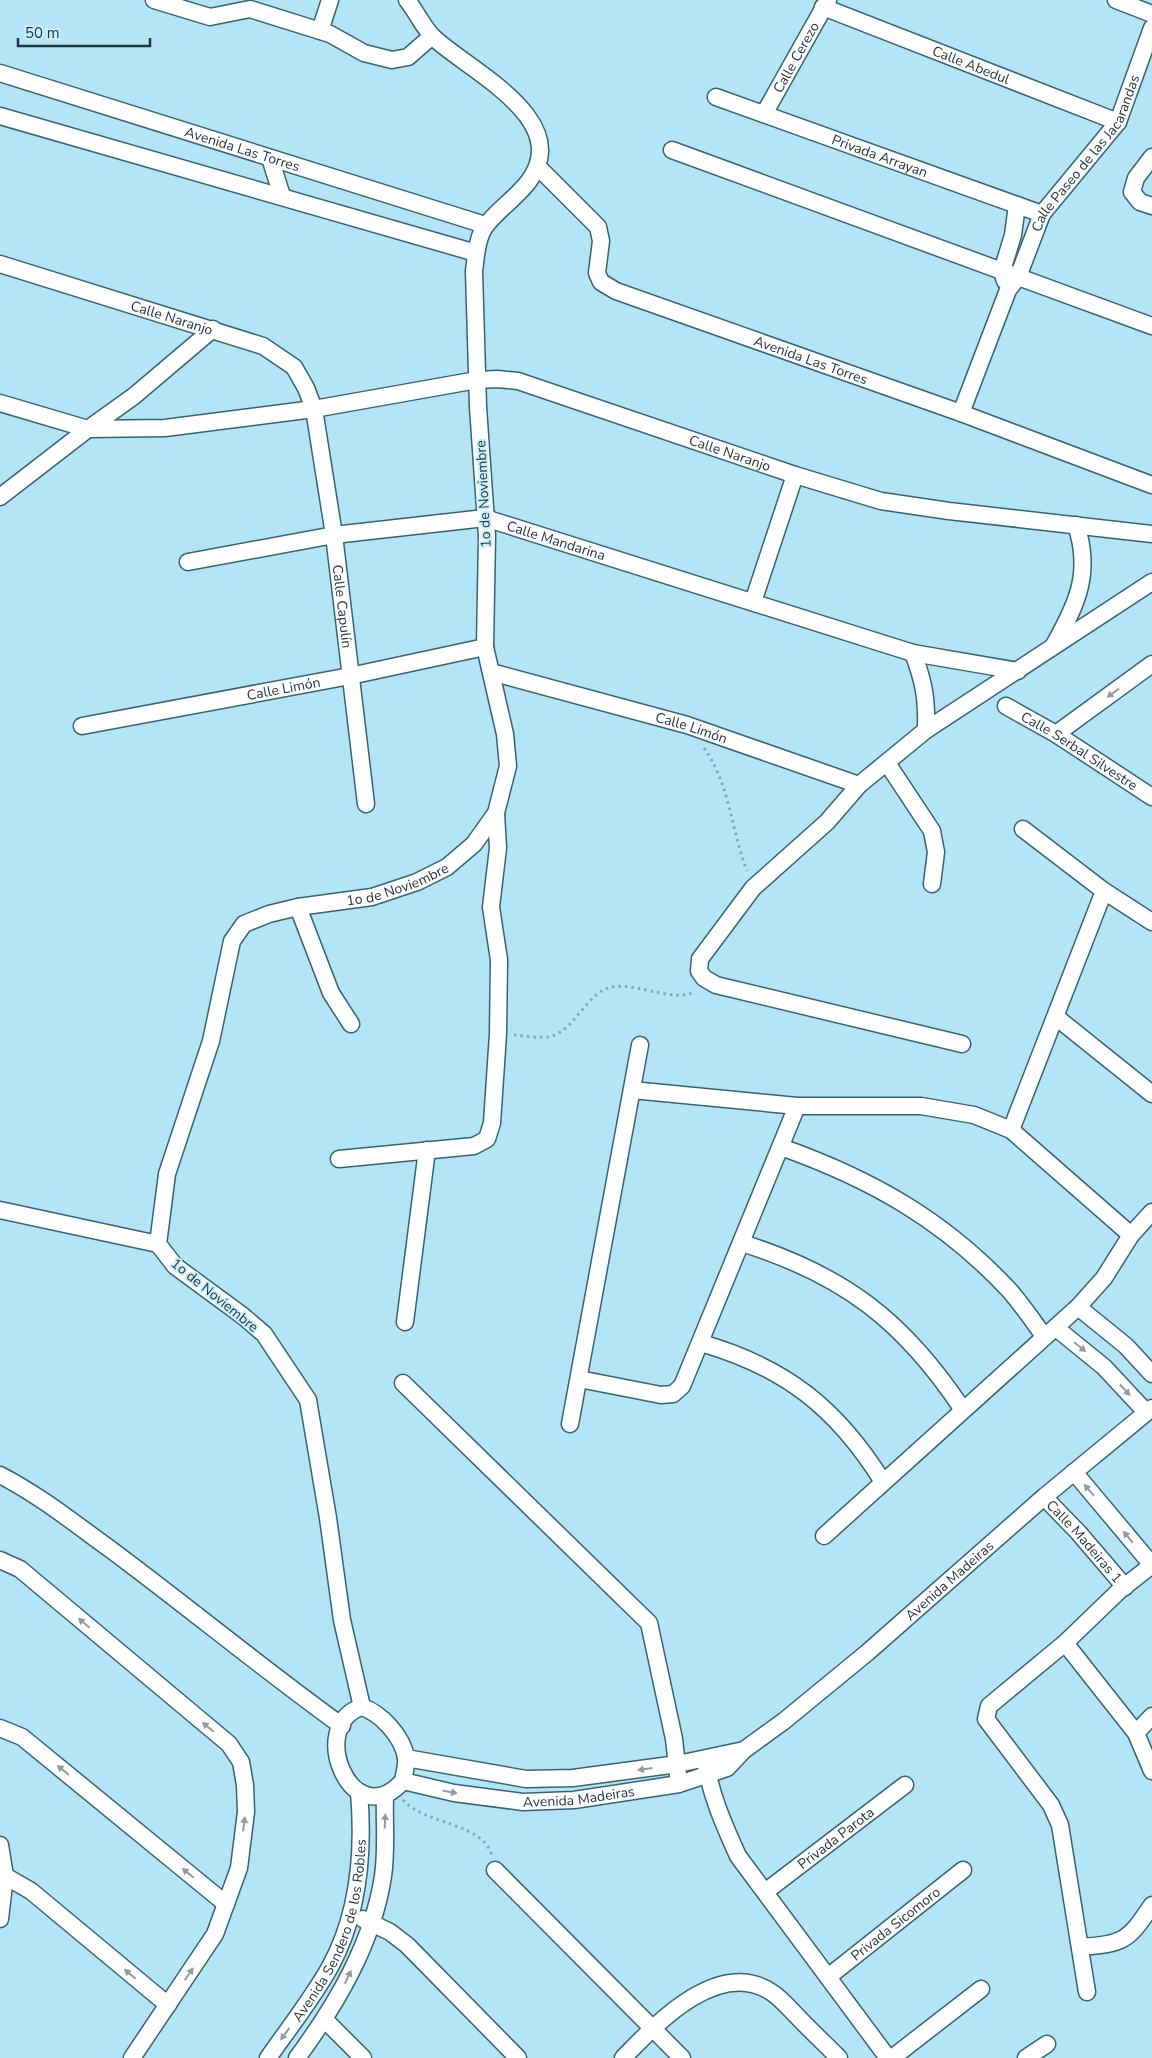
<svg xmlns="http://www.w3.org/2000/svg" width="1152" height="2058" font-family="'Nunito Sans',sans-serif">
	<rect width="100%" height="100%" fill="#b4e5f6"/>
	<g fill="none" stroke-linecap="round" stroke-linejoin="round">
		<defs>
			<g id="minor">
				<path d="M154,0L210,17L250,9L330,34L364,53L392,60L408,57L432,36"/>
				<path d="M1116,0L1152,14"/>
				<path id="s1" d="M823,7L1118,122"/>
				<path d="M320,31L330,0"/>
				<path id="s2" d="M0,73L485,225"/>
				<path id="s3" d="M716,97L1042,214"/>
				<path id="s4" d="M764,114L828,0"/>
				<path d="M0,116L476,253"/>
				<path d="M672,150L1152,326"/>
				<path d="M1152,157L1136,178L1132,192L1140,202L1152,206"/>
				<path d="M270,158L282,196"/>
				<path id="s5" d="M539,168L598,227L601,241L597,273L601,282L616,291L961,413L1152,485"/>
				<path id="s6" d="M0,264L263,346L294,367L306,388L314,409L334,535L366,804"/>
				<path d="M1005,281L1002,271L1013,235L1017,205"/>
				<path d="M0,403L88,429L134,396L213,329"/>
				<path id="s7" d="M961,413L1008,290L1018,277L1042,214L1118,122L1152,28"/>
				<path id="s8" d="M0,497L88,429L165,428L314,409L477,380L497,379L518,381L795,475L881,501L949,511L1152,534"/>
				<path id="s9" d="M188,562L334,535L485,518L913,653L1018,671"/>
				<path d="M753,602L795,475"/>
				<path d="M1054,645C1077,604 1092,573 1076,525"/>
				<path d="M913,653C924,682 927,699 926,730"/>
				<path id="s10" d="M491,672L687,725L859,785"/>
				<path id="s11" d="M1006,706L1056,734L1152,797"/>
				<path id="s12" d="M82,726L350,676L485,647"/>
				<path d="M1056,734L1152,664"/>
				<path d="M887,763L932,831L936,852L932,884"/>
				<path d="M1023,829L1104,891L1152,922"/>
				<path d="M298,907L331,993L351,1024"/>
				<path d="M1056,1017L1152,1094"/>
				<path d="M962,1044L716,985L704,978L699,971L700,959L753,888L827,822L859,785L926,730L1152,582"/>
				<path d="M632,1090L797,1106H921L974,1115L1011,1130L1131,1235"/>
				<path d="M1011,1130L1104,891"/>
				<path d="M781,1147C871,1179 944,1220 1010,1291C1022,1305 1033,1321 1044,1336"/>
				<path d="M339,1159L474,1146L487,1139L492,1123L498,1034L499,960L491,907L498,848L496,813"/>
				<path d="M0,1210L158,1244"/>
				<path d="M742,1243C844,1275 904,1321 963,1410"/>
				<path d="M1078,1307L1126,1346L1152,1374"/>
				<path d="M405,1322L427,1150"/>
				<path d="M1056,1328L1104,1367L1146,1412"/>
				<path d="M701,1343C785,1367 837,1408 883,1482"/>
				<path d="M579,1379L661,1395L673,1394L682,1386L797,1106"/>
				<path d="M403,1383L649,1623L674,1739L679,1784"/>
				<path d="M570,1424L640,1045"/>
				<path d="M1074,1472L1152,1565L1120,1590L1065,1643L989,1706L986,1719L1051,1805L1060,1825L1087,1992"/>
				<path d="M0,1475C39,1495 74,1523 110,1549C188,1607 263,1669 342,1726"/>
				<path id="s13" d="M1044,1497L1078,1532L1125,1587"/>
				<path d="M824,1536L1078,1307L1104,1278L1131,1235L1152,1212"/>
				<path d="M0,1560L20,1569L229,1744L241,1762L245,1785L246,1812L239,1868L215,1934L132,2058"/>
				<path d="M1065,1643L1136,1733L1152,1771"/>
				<path id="s14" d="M362,1707L342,1620L328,1518L308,1400L264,1334L243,1316L175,1266L158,1244L167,1174L211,1041L232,941L244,924L269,914L298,907L372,897L417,882L447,867L474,844L496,813L508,766L505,734L485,647L487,536L478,407L474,271C476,257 477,235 487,224C500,208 517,197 529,181C574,119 469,71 433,37C423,27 416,11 407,0"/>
				<path d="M362,1707C381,1713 403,1737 406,1758C407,1765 404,1774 403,1781C352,1837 306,1724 362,1707Z"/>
				<path d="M0,1728L22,1737L226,1904"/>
				<path d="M1136,1733L1152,1716"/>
				<path d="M406,1758L526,1779L573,1778L678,1764L744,1750"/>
				<path d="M705,1759C710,1794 724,1825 738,1856L888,2058"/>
				<path id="s15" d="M403,1781L454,1793L523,1802L574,1800L679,1784L727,1768L744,1750L784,1721L868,1652L1044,1497L1152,1408"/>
				<path d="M0,1845L5,1876L0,1919"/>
				<path d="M495,1870L682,2058"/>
				<path d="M5,1876L31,1891L168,2005"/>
				<path id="s16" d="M765,1892L905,1785"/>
				<path d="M363,1919L390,1932L407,1945L518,2058"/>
				<path d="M1080,1947C1124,1944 1128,1941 1152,1905"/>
				<path id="s17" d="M828,1977L963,1870"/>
				<path d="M325,2020L363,2058"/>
				<path id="s18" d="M268,2058C289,2028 312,1999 330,1967C359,1914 364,1850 359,1792"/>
				<path d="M297,2058C336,2005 373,1943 383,1876C387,1850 384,1822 385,1796"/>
				<path d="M623,2058C657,2023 721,1955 774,1994C781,1999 787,2006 793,2012C808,2028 824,2043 839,2058"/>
				<path d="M892,2058L981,1989"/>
				<path d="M1026,2058L1047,2044"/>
			</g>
		</defs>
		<use href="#minor" stroke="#366472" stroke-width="19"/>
		<g stroke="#82a9b7" stroke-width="3" stroke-dasharray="2.5 4" stroke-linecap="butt">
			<path d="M704,748C730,784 731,830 747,871"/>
			<path d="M514,1035C526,1036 540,1039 552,1036C574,1030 587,993 611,987C636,982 677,1004 695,991"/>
			<path d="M403,1800C425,1825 483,1822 492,1856"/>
		</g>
		<use href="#minor" stroke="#fff" stroke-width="16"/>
	</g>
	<defs><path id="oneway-solid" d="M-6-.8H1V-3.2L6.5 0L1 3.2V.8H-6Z" transform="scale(1.25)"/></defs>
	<g fill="#929b9e">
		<use href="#oneway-solid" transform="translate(1113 693) rotate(144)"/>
		<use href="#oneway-solid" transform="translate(1080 1347) rotate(39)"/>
		<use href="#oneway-solid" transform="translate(1125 1390) rotate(47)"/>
		<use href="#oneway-solid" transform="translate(1089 1490) rotate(-131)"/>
		<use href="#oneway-solid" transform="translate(1128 1537) rotate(-130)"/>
		<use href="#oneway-solid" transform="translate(84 1623) rotate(-140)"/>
		<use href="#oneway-solid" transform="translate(208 1727) rotate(-140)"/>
		<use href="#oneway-solid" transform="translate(645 1769) rotate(172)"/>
		<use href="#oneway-solid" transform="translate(63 1770) rotate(-141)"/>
		<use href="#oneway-solid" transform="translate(450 1792) rotate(11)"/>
		<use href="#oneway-solid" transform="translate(385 1821) rotate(-88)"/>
		<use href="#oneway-solid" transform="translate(244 1824) rotate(-83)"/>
		<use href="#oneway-solid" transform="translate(188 1873) rotate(-141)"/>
		<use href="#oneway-solid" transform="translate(130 1974) rotate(-140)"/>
		<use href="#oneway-solid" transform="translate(189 1974) rotate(-56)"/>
		<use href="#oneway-solid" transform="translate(348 1977) rotate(-65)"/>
		<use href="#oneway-solid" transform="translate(285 2034) rotate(126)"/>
	</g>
	<g text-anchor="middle" stroke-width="4" stroke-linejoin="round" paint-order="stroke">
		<g font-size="14" fill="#24373e" stroke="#caf0fe">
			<text dy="5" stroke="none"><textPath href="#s4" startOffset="65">Calle Cerezo</textPath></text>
			<text dy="5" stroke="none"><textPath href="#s1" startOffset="159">Calle Abedul</textPath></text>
			<text dy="5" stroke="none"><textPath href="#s2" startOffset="254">Avenida Las Torres</textPath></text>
			<text dy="5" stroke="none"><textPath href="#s7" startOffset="291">Calle Paseo de las Jacarandas</textPath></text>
			<text dy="5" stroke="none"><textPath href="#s3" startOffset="174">Privada Arrayan</textPath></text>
			<text dy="5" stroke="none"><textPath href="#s6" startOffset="180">Calle Naranjo</textPath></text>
			<text dy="5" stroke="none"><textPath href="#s5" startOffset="364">Avenida Las Torres</textPath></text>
			<text dy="5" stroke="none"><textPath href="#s8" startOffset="769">Calle Naranjo</textPath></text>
			<text transform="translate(483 494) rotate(-93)" y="5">1o de Noviembre</text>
			<text dy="5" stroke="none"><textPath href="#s9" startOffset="375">Calle Mandarina</textPath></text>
			<text dy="5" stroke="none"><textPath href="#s6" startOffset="559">Calle Capulín</textPath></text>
			<text dy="5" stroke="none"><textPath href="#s12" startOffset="205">Calle Limón</textPath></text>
			<text dy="5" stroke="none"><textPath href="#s10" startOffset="208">Calle Limón</textPath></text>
			<text dy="5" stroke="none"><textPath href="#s11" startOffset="86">Calle Serbal Silvestre</textPath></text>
			<text dy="5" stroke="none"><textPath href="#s14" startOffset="1024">1o de Noviembre</textPath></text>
			<text transform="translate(215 1295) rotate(39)" y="5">1o de Noviembre</text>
			<text dy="5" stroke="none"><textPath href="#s13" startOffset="60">Calle Madeiras 1</textPath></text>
			<text dy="5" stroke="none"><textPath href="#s15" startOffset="621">Avenida Madeiras</textPath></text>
			<text dy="5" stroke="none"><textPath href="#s15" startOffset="178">Avenida Madeiras</textPath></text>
			<text dy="5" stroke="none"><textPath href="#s16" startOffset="89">Privada Parota</textPath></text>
			<text dy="5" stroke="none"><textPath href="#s17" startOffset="86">Privada Sicomoro</textPath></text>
			<text dy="5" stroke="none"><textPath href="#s18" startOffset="145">Avenida Sendero de los Robles</textPath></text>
		</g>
	</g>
	<path d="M18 38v8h132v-8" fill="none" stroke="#24373e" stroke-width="2.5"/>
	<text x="25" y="38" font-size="15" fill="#24373e" stroke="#caf0fe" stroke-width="4" paint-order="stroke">50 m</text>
</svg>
